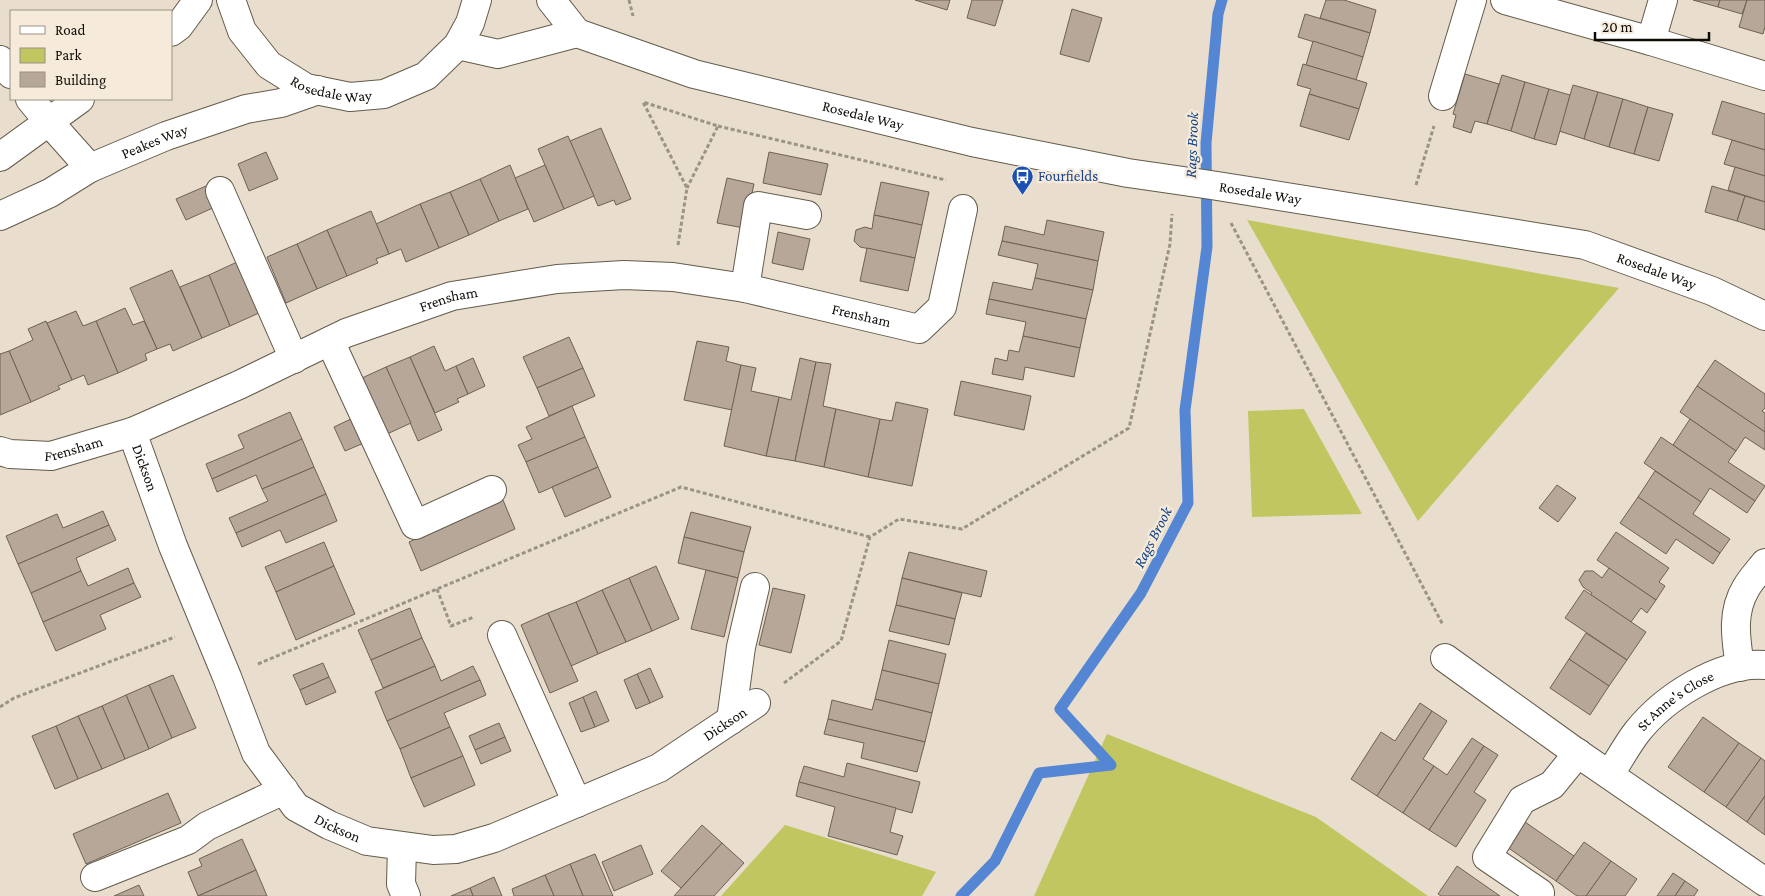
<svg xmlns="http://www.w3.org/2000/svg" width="1765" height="896" font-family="'Crimson Pro',serif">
	<rect width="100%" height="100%" fill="#e9decd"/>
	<g fill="#c1c661">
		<path d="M1247,220L1619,288L1418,521Z"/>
		<path d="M1304,409L1362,514L1252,517L1248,411Z"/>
		<path d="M1107,734L1316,817L1428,896H1034Z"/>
		<path d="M785,825L936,872L922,896H721Z"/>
	</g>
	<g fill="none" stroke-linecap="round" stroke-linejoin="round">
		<path stroke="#5486d4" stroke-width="11" d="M961,896L995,861L1039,773L1111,765L1060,709L1141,593L1188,503L1185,410L1207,247L1206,143L1218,14L1222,0"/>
	</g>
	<g fill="#b6a799" stroke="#6e6154">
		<path d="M915,0H950L947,10Z"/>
		<path d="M972,0H1003L995,26L967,18Z"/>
		<path d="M1326,0H1344L1376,10L1370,33L1320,18Z"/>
		<path d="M1693,0H1720L1718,7Z"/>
		<path d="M1720,0H1747L1742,14L1718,7Z"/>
		<path d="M1747,0H1765V27L1763,34L1739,27Z"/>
		<path d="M1072,9L1102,18L1089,62L1060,54Z"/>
		<path d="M1305,14L1370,33L1363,57L1298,37Z"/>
		<path d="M1313,41L1363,57L1356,80L1306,65Z"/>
		<path d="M1303,64L1367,83L1359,109L1309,94L1311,89L1297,85Z"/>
		<path d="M1465,74L1499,84L1487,124L1475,121L1471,133L1453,127L1456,115L1453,114Z"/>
		<path d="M1502,75L1525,82L1511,131L1487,124Z"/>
		<path d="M1525,82L1549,89L1534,139L1511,131Z"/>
		<path d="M1573,85L1598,92L1584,139L1559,131Z"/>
		<path d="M1549,89L1570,95L1556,145L1534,139Z"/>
		<path d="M1598,92L1623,99L1609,147L1584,139Z"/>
		<path d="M1309,94L1359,109L1349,140L1300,126Z"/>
		<path d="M1623,99L1648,107L1634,154L1609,147Z"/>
		<path d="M1722,101L1765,114V150L1712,134Z"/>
		<path d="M1648,107L1673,114L1659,161L1634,154Z"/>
		<path d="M601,128L631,199L616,205L614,200L598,206L570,141Z"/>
		<path d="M568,136L594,196L564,209L538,149Z"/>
		<path d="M1732,140L1765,150V176L1724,164Z"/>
		<path d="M266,152L278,179L249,191L238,164Z"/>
		<path d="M769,152L828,164L821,195L763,183Z"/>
		<path d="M510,165L528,209L499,221L480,179Z"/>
		<path d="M545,165L564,209L534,222L515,178Z"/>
		<path d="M1735,167L1765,176V202L1728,190Z"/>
		<path d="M727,178L754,184L744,228L717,223Z"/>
		<path d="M480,179L499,221L469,235L450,192Z"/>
		<path d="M881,182L929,192L922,225L874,215Z"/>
		<path d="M206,186L215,207L186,220L176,199Z"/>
		<path d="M1712,186L1745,196L1737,221L1705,212Z"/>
		<path d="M450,192L469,235L439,248L420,204Z"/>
		<path d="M1745,196L1765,202V230L1737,221Z"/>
		<path d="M420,204L439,248L406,262L401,249L389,254L376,224Z"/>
		<path d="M371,211L389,254L376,259L378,263L347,276L327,230Z"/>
		<path d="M874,215L922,225L915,258L860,247L854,241L856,230L865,227L872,229Z"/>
		<path d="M1047,220L1104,232L1098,261L1002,241L1005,226L1044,235Z"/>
		<path d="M327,230L347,276L317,289L297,244Z"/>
		<path d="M778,232L810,239L803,270L772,263Z"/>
		<path d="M1002,241L1098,261L1093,290L1035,278L1038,264L998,255Z"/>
		<path d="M297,244L317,289L286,303L267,257Z"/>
		<path d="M867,248L915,258L908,291L860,281Z"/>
		<path d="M237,262L259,313L230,326L209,275Z"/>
		<path d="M172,270L202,338L173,351L170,344L157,349L130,288Z"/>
		<path d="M209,275L230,326L202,338L180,287Z"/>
		<path d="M1035,278L1093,290L1086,319L989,299L993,282L1032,290Z"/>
		<path d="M989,299L1086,319L1080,348L1023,336L1026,322L986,314Z"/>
		<path d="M125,308L133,325L144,321L157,349L145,354L147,360L118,373L96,321Z"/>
		<path d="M76,311L83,326L96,321L118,373L88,385L84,375L72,380L47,323Z"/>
		<path d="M46,321L72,380L58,386L60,389L31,402L9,351L33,340L28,329Z"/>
		<path d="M1023,336L1080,348L1074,377L1025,367L1023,380L992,374L995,358L1007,361L1009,350L1019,352Z"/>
		<path d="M569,337L583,368L537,388L523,357Z"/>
		<path d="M697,341L729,347L726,361L741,365L732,410L684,400Z"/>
		<path d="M434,346L445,371L456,366L468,394L457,399L459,402L435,413L410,357Z"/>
		<path d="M9,351L31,402L0,415V354Z"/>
		<path d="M410,357L442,430L418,441L386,367Z"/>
		<path d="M473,358L485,386L468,394L456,366Z"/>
		<path d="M800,358L816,362L795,461L766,456L779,397L791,400Z"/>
		<path d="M1715,360L1765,394V408L1762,411L1765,413V432L1697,386Z"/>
		<path d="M816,362L831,364L823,406L836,409L824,467L795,461Z"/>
		<path d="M741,365L756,368L751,391L779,397L766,456L724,446Z"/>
		<path d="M386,367L411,423L387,434L362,378Z"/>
		<path d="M583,368L595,396L549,416L537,388Z"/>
		<path d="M961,381L1031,396L1024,430L954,415Z"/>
		<path d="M1697,386L1765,432V450L1745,437L1736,451L1680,412Z"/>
		<path d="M896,402L928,409L912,486L868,477L880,419L892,421Z"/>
		<path d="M572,406L585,437L526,462L518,445L532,439L526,427Z"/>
		<path d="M836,409L880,419L868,477L824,467Z"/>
		<path d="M290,412L302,439L212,479L206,464L244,448L238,435Z"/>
		<path d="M353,418L364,443L345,451L334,427Z"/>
		<path d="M1690,419L1736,451L1728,462L1765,486L1755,501L1673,445Z"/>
		<path d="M585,437L598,467L539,493L526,462Z"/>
		<path d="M1661,437L1755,501L1747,513L1710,488L1701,502L1644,463Z"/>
		<path d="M302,439L314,467L262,489L256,475L217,492L212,479Z"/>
		<path d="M314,467L326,494L236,533L229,518L268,501L262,489Z"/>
		<path d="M598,467L611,497L565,517L552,487Z"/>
		<path d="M1655,471L1701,502L1693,514L1730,539L1720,553L1638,497Z"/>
		<path d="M1557,485L1576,498L1558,522L1539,508Z"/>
		<path d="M326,494L337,521L286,543L280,530L242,547L236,533Z"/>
		<path d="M1638,497L1720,553L1713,564L1676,539L1666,554L1620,523Z"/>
		<path d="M503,500L515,529L421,571L409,542Z"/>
		<path d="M103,511L109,525L18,564L6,536L57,514L63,528Z"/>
		<path d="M691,512L751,527L744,552L684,537Z"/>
		<path d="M109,525L116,540L76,558L81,571L31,593L18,564Z"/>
		<path d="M1616,532L1669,568L1659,582L1665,586L1656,600L1597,560Z"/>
		<path d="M684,537L744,552L738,578L678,563Z"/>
		<path d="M324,542L334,566L276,592L265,567Z"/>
		<path d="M909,552L987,571L981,597L902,578Z"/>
		<path d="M334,566L355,614L296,640L276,592Z"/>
		<path d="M656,566L679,619L652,631L629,578Z"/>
		<path d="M128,568L134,583L43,622L31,593L81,571L88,586Z"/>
		<path d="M1609,568L1656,600L1647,613L1641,608L1631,622L1591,595L1592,593L1583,587L1579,580L1585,571H1593L1602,578Z"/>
		<path d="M706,570L738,578L724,637L691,629Z"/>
		<path d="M629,578L652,631L626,642L602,590Z"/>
		<path d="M902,578L962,593L955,619L896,605Z"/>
		<path d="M134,583L141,597L100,615L106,629L56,651L43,622Z"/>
		<path d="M773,588L805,595L791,653L759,645Z"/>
		<path d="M602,590L626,642L598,654L576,602Z"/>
		<path d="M1584,590L1646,632L1627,660L1565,618Z"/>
		<path d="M576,602L598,654L571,666L548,613Z"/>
		<path d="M896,605L955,619L949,645L889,631Z"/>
		<path d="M410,608L422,638L371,660L358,630Z"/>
		<path d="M548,613L578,681L550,693L521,625Z"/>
		<path d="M1586,633L1627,660L1609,686L1569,659Z"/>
		<path d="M422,638L435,666L383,688L371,660Z"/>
		<path d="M889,640L946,654L939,684L882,670Z"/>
		<path d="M1569,659L1609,686L1590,715L1550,688Z"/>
		<path d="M323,663L329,677L300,690L293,675Z"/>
		<path d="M435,666L441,681L473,666L480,680L387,721L375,692Z"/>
		<path d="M650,668L663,697L650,703L637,674Z"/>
		<path d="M882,670L939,684L932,713L875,699Z"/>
		<path d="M637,674L650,703L636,709L624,680Z"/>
		<path d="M173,675L196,728L172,738L149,685Z"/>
		<path d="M329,677L336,692L306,705L300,690Z"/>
		<path d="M480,680L486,695L444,713L450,727L400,749L387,721Z"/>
		<path d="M149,685L172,738L149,749L126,695Z"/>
		<path d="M596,691L609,721L595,727L583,697Z"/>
		<path d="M126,695L149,749L125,759L102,706Z"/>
		<path d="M583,697L595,727L581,732L569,703Z"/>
		<path d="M875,699L932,713L925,742L828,719L832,700L872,710Z"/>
		<path d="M1420,703L1432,711L1377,796L1351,779L1381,732L1395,741Z"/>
		<path d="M102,706L125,759L102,769L78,716Z"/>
		<path d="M1432,711L1447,721L1423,759L1434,766L1403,813L1377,796Z"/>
		<path d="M78,716L102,769L78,779L56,726Z"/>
		<path d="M1703,717L1739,743L1704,792L1668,767Z"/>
		<path d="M828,719L925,742L917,772L861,758L864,743L824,734Z"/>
		<path d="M499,723L505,737L475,750L469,736Z"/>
		<path d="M56,726L78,779L55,789L32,736Z"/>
		<path d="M450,727L463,756L411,778L400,749Z"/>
		<path d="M505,737L511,751L481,764L475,750Z"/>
		<path d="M1472,738L1484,746L1429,830L1403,813L1434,766L1447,775Z"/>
		<path d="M1739,743L1761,758L1726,807L1704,792Z"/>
		<path d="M1484,746L1498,755L1474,792L1486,800L1456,847L1429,830Z"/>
		<path d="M463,756L475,785L424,807L411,778Z"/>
		<path d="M1761,758L1765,761V796L1747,822L1726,807Z"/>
		<path d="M847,763L920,782L912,813L799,782L804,766L844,777Z"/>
		<path d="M799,782L896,808L890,832L903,836L897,855L828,836L835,807L796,796Z"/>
		<path d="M168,793L181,823L86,864L73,834Z"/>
		<path d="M1765,796V835L1747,822Z"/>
		<path d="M1525,822L1574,856L1556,881L1507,847Z"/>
		<path d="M702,825L722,843L681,888L661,871Z"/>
		<path d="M242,839L256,870L198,896L188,872L202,866L199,859Z"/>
		<path d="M1584,842L1611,861L1586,896H1577L1556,881Z"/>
		<path d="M722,843L744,863L714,896H674Z"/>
		<path d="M641,845L653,874L614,891L602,862Z"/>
		<path d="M595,854L613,896H583L570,864Z"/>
		<path d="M1611,861L1637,879L1625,896H1586Z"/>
		<path d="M570,864L583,896H554L545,875Z"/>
		<path d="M1457,866L1500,896H1441L1438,894Z"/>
		<path d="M256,870L267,896H198Z"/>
		<path d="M1673,873L1685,881L1675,896H1657Z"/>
		<path d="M545,875L554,896H514L512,889Z"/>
		<path d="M494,877L502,896H473L470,888Z"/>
		<path d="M1685,881L1698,890L1694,896H1675Z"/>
		<path d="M139,885L144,896H114Z"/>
		<path d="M470,888L473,896H451Z"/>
	</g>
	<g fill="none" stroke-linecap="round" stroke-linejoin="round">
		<defs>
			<g id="minor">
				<path id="s1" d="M231,0L242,31L269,65L306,88L350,97L384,94L426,76L458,45L470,23L477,0"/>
				<path id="s2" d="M551,0L577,33L694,74L972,142L1128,173L1211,185L1585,245L1712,291L1765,316"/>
				<path d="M1505,0L1651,41L1663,0"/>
				<path d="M171,32L179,26L198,0"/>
				<path d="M1651,41L1765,76"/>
				<path d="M458,45L498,54L577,33"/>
				<path d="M0,60L11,74"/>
				<path d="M1443,96L1472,0"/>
				<path d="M30,99L49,122L90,168"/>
				<path d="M0,157L80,99"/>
				<path d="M220,191L294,359"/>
				<path id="s3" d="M0,216L50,193L90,168L166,136L246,109L281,103L318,90"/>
				<path d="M745,288L758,206L807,215"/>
				<path d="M330,341L415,525L492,490"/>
				<path id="s4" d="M132,432L173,546L227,677L256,753L296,807L329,825L367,841L433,850L456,849L494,838L659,768L756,703"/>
				<path id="s5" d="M0,451L10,454L51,456L132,432L239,385L346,333L452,296L557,279L624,275L673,277L745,288L919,329L942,307L963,209"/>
				<path d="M502,635L577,803"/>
				<path d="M1445,658L1573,750L1765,882"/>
				<path d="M1740,667C1736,639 1731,613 1746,588C1751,579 1759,571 1765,563"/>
				<path d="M731,720L741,647L755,587"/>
				<path id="s6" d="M1610,774C1619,760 1627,745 1637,732C1664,698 1720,661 1765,665"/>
				<path d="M402,847L401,884L406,896"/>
				<path d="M95,877L188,840L207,826L284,790"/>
				<path d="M1540,893L1487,857L1522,800L1552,785L1578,753"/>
			</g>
		</defs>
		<use href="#minor" stroke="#635b4b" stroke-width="30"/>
		<g stroke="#9b9386" stroke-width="3" stroke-dasharray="4 2.5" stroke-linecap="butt">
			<path d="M629,0L633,16"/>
			<path d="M718,126L946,180"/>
			<path d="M1416,185L1434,126"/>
			<path d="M1231,223L1443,625"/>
			<path d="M678,245L687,188L643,102L718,126L687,188"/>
			<path d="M437,589L451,626L474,617"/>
			<path d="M258,664L681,487L870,537"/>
			<path d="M784,683L841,641L870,537L899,519L962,529L1129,428L1170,244L1172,214"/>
			<path d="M0,707L14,698L175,637"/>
		</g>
		<use href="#minor" stroke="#fff" stroke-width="28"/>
	</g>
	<defs>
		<symbol id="bus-pin" viewBox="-11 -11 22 30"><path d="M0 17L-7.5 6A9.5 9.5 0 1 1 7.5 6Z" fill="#1a4fb4" stroke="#f6ebda"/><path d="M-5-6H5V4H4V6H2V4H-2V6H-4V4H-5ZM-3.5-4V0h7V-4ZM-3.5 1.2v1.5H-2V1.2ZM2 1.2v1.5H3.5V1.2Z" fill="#fff"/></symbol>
	</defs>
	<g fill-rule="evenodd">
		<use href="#bus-pin" x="1010" y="164" width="25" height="34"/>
	</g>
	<g text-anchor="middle" stroke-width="4.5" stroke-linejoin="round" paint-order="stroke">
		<g font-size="15" fill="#0f0c06" stroke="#f6ebda">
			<text dy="5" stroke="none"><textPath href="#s1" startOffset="145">Rosedale Way</textPath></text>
			<text dy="5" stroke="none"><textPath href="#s2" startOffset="340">Rosedale Way</textPath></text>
			<text dy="5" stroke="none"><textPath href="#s3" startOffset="172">Peakes Way</textPath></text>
			<text dy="5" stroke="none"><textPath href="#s2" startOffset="745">Rosedale Way</textPath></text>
			<text dy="5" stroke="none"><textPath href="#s2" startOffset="1150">Rosedale Way</textPath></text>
			<text dy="5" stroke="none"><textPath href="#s5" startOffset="480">Frensham</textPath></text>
			<text dy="5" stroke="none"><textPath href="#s5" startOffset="899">Frensham</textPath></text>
			<text dy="5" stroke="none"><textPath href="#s5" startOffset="75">Frensham</textPath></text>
			<text dy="5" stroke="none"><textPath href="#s4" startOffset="38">Dickson</textPath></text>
			<text dy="5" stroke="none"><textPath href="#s6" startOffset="100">St Anne's Close</textPath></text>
			<text dy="5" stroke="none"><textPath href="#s4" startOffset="878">Dickson</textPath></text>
			<text dy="5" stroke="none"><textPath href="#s4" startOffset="458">Dickson</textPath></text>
		</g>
		<g font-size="15" fill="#164399" stroke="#f6ebda" text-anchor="start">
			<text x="1038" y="181">Fourfields</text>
		</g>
		<g font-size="16" font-style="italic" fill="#124288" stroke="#f6ebda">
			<text transform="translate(1191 145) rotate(-88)" y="6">Rags Brook</text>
			<text transform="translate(1152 537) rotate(-63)" y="6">Rags Brook</text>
		</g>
	</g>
	<rect x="10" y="10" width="162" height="90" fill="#f6ebda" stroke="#9a9285"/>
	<rect x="20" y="26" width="25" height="8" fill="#ffffff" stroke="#9a9285"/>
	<text x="55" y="35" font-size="15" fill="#0f0c06">Road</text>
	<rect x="20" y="48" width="25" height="15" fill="#c1c661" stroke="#9a9285"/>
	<text x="55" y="60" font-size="15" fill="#0f0c06">Park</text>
	<rect x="20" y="72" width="25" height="15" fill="#b6a799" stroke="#9a9285"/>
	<text x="55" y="85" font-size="15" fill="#0f0c06">Building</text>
	<path d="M1595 32v8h114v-8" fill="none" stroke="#0f0c06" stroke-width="2.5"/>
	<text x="1602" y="32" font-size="15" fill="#0f0c06" stroke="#f6ebda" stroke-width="4" paint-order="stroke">20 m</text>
</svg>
